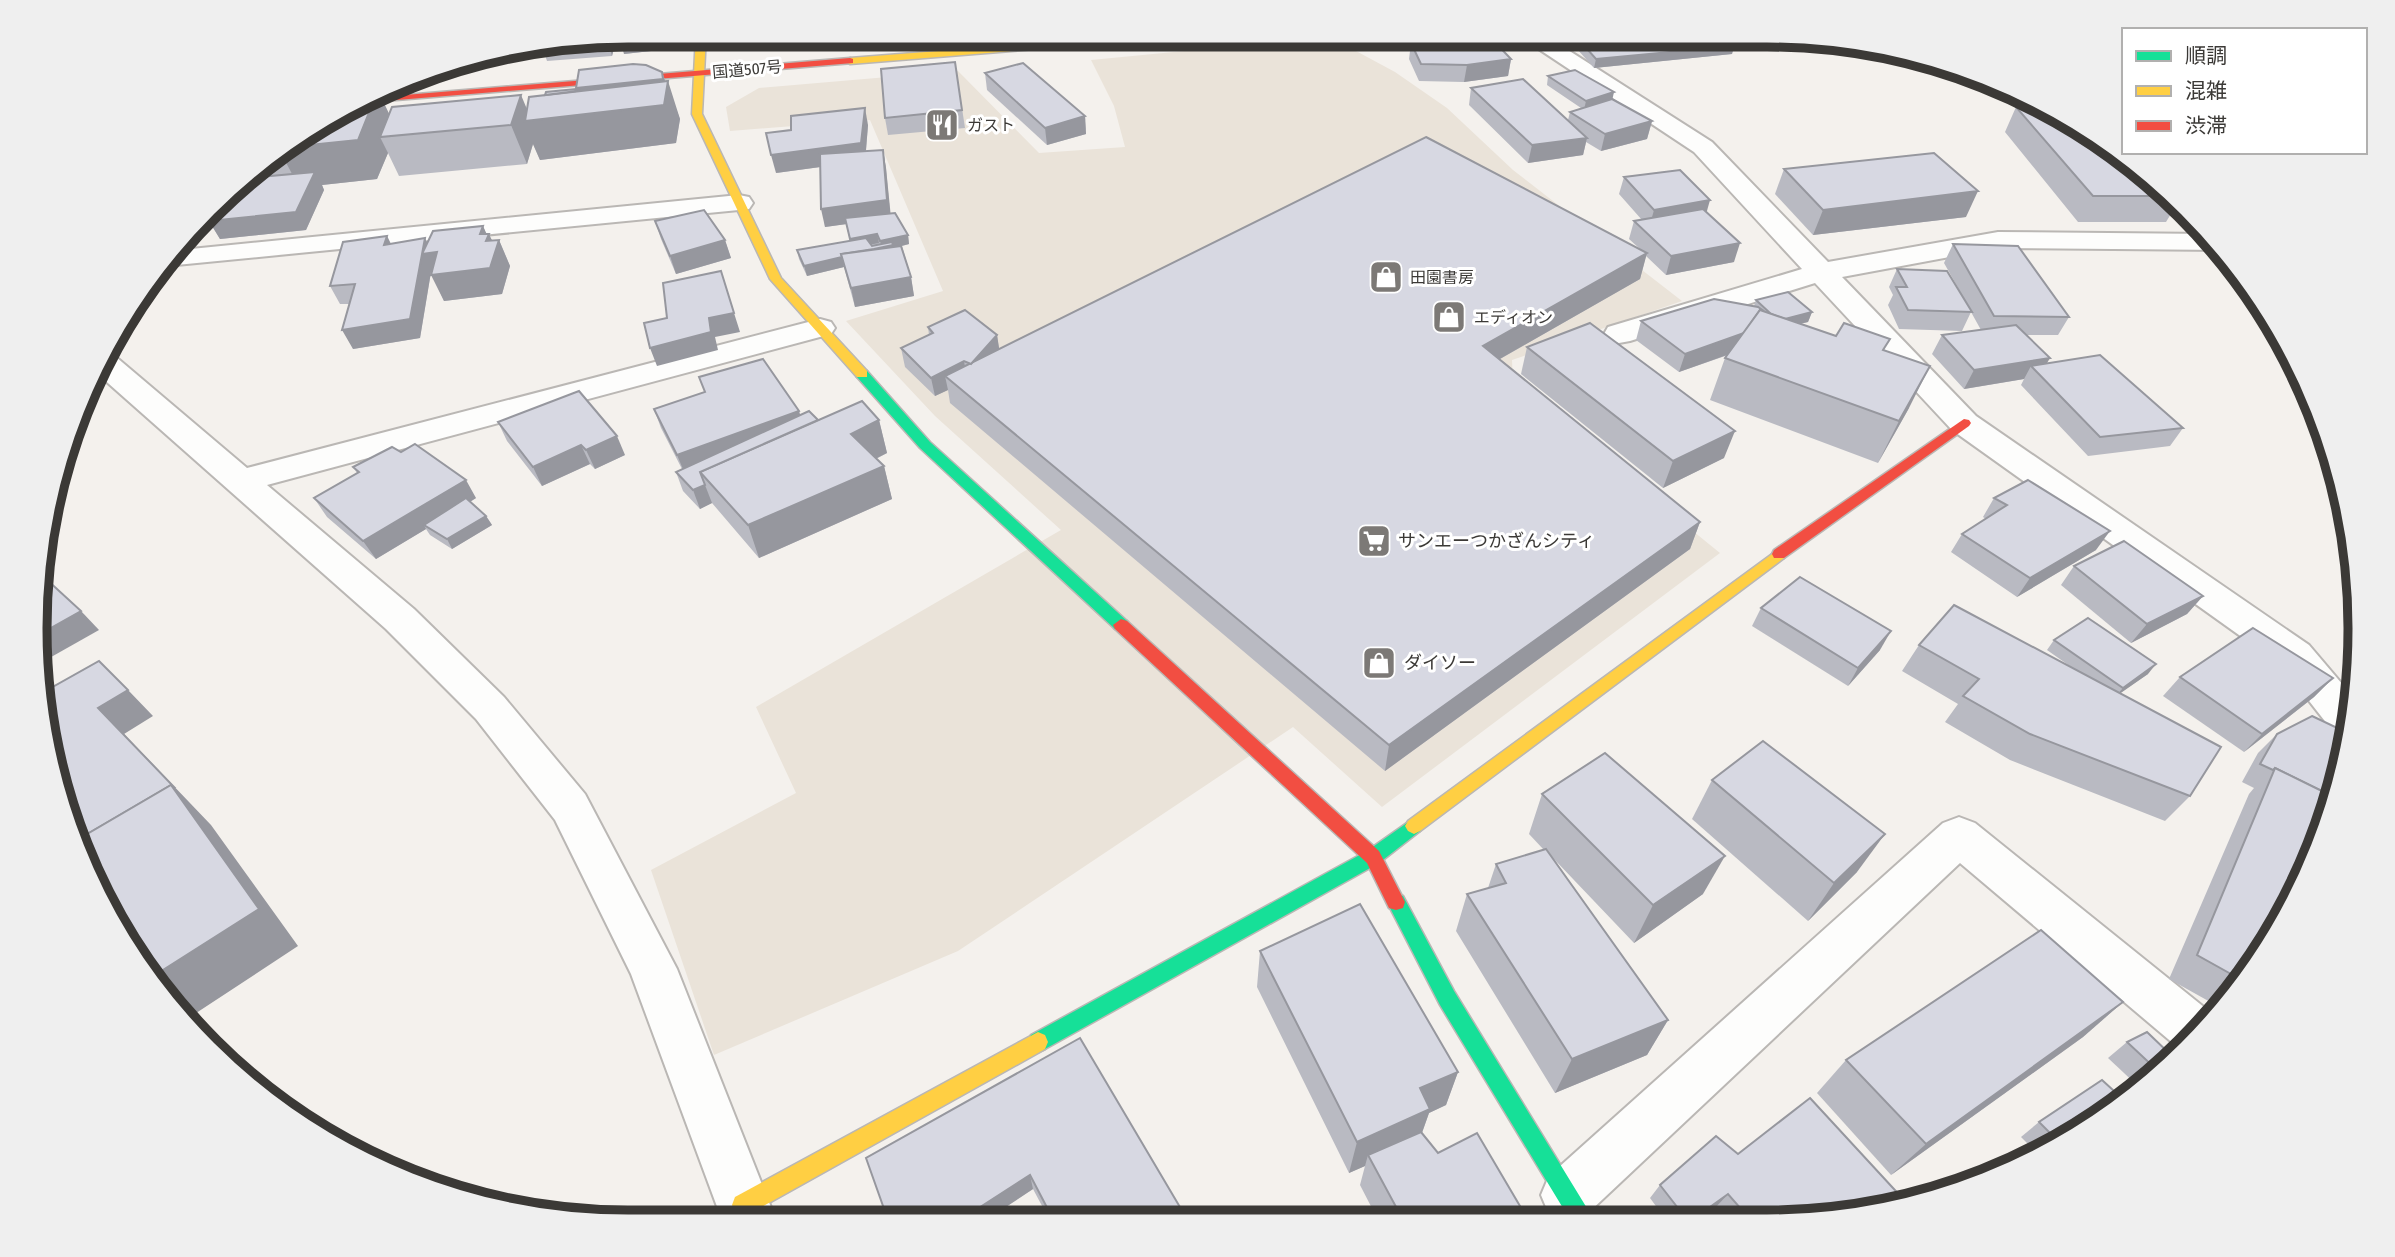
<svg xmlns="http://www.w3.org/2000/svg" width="2395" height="1257" font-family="'Fira Sans Condensed','Noto Sans JP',sans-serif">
	<rect width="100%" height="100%" fill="#f4f1ed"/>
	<path fill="#eae3d9" d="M1330,37L1395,72L1447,108L1513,170L1682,301L1512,360L1513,385L1720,553L1382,807L1293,727L958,951L714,1055L651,870L796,793L756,707L1061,530L935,416L846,321L943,291L870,120L730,131L726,107L759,88L958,71L1039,153L1125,147L1114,106L1091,60Z"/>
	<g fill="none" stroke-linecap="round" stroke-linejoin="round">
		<defs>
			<g id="street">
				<path d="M1519,36H1546L1712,142L1828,262L1998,232L2210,234L2222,250L1998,248L1842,277L1976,416L2309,645L2354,698L2347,738L2335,734L2281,665L1952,430L1815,283L1630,341L1619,343L1608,341L1604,334L1608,327L1802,269L1694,152Z"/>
				<path d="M739,195L749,197L753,203L749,209L166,266L181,250Z"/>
				<path d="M820,319L831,322L835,328L831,334L267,485L414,609L504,697L585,794L677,969L776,1220H722L631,974L555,820L476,719L386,629L100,376L109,356L116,357L247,468Z"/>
				<path d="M1959,817L1975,823L2215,1016L2213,1020L2181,1050L1960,863L1587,1214C1574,1219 1562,1219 1549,1214L1541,1195L1549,1176L1943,823Z"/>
			</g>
			<g id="fast">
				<path d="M862,370L867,371L930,442L1127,621L1129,625L1127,629H1115L920,448L857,377L856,374Z"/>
				<path d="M1414,818L1420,821L1423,826L1420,831L1379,863L1045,1049L1038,1052L1031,1049L1028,1042L1031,1035L1367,851Z"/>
				<path d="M1396,894L1403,896L1454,991L1593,1218H1569L1440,1005L1387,902L1389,896Z"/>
			</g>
			<g id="slow">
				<path d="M696,35H706L702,114L781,278L867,371V377H857L770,279L692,114Z"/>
				<path d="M1131,36H1165L1160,39L850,64L845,61L850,58Z"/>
				<path d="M1779,549L1784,550L1786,554L1784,558L1420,831L1414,834L1408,831L1405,826L1408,821Z"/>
				<path d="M1038,1032L1045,1035L1048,1042L1045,1049L751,1213L743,1216L735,1213L732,1205L735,1197Z"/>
			</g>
			<g id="jam">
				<path d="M850,58L853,59V63L372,102L381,97Z"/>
				<path d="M1964,419L1969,420L1971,423L1969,426L1784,558H1774L1772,554L1774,550Z"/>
				<path d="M1121,619L1127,621L1379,851L1405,902L1403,908L1396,910L1389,908L1367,863L1115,629L1113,625Z"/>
			</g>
		</defs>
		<use href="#street" stroke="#bab7b4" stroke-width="4"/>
		<use href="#fast" stroke="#bab7b4" stroke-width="3"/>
		<use href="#slow" stroke="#bab7b4" stroke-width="3"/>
		<use href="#jam" stroke="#bab7b4" stroke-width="3"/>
		<use href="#street" fill="#fdfdfc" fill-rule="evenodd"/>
		<use href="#fast" fill="#16e098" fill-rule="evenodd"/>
		<use href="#slow" fill="#ffcf43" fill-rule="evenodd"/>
		<use href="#jam" fill="#f24e42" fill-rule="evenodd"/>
	</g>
	<g fill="#b9bac2">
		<path d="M628,35H678L677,40L663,41L660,50L624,54Z"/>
		<path d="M617,37L612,56L547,61L543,49Z"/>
		<path d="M1579,40L1734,46L1732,54L1594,68L1577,49Z"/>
		<path d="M1411,43L1511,59L1508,76L1464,82L1419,81L1409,59Z"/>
		<path d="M955,62L965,128L888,135L885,118Z"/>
		<path d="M662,72L680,119L676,143L540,160L533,144L527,164L399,176L388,153L377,179L322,185L324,190L306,230L220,239L209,221L212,217L267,158L381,97L389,115L527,109L545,95L576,89V88Z"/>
		<path d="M985,73L1085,116L1086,134L1047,145L987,90Z"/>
		<path d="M1548,76L1613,99L1652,121L1647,139L1601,151L1586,142L1583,155L1528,163L1469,105L1471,88L1568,120L1570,112L1581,108L1547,85Z"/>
		<path d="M2043,105L2128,158L2151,182H2154L2177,204L2166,222H2078L2005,132L2016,107H2042Z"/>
		<path d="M868,125L866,151L883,150L886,168L890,213L908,235L909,244L902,246L911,277L914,296L855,307L844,267L807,276L799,259L797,250L850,241L846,224L825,227L820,167L776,173Z"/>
		<path d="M1784,169L1966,217L1813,235L1775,194Z"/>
		<path d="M1624,177L1706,212L1734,262L1666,275L1646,256L1640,279L1500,359L1700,522L1690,549L1385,771L950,403L948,390L935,396L905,367L901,348L929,335L928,327L997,335L999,349L1640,249L1629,239L1634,221L1642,220L1619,194Z"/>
		<path d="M655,221L725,240L731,258L676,274L661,239Z"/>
		<path d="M483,226L486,234L492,240H499L510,266L502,294L444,301L431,272L420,338L353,349L350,304H340L330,286L387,236L391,244L427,243Z"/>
		<path d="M1953,244L2069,317L2058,335H2026L2046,364L2183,428L2170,446L2088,456L2021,385L2024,379L1964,389L1932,354L1942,335L1981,330L1971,312L1962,331L1899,329L1888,305L1893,295L1889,287L1897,269L1966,302L1944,263Z"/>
		<path d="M1756,300L1812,312L1808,322L1799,324L1836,336L1884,351L1909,408L1878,463L1710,400L1725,358L1728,355L1679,372L1636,340L1641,321L1754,306Z"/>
		<path d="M1527,347L1724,458L1663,488L1521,374Z"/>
		<path d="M654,409L799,411L800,415L818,420H879L887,453L876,459L884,466L892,499L759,558L712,503L700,509L683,491L676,472L682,469L661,428Z"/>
		<path d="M498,422L625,455L595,469L590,464L542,486L507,441Z"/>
		<path d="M353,467L476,498L470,502L486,516L492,525L452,549L430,535L426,529L376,559L327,517L314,498L357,473Z"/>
		<path d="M1994,498L2096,550L2017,597L1951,552L1962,534L1986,519L1983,517Z"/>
		<path d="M2074,566L2203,596L2187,614L2131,643L2061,585Z"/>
		<path d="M1761,608L1880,650L1848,686L1752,626Z"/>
		<path d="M2054,640L2148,674L2120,693L2190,796L2165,821L2010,760L1945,722L1958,704L1902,671L1919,645L2074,669L2047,650Z"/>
		<path d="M2180,677L2333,678L2314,697L2244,752L2163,696Z"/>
		<path d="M2277,734L2299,891L2221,1008L2169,979L2249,794L2254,788L2242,782L2258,753Z"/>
		<path d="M1712,780L1857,872L1808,921L1692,819Z"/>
		<path d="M1542,794L1703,894L1634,943L1553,858L1668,1020L1647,1055L1555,1093L1456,931L1467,894L1488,888L1496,864L1544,850L1529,834Z"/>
		<path d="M1260,951L1458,1072L1446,1105L1429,1113L1422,1133L1438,1153L1527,1218H1377L1360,1185L1365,1166L1349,1173L1257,987Z"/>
		<path d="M2123,1002L2083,1037L1891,1175L1817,1093L1846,1060Z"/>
		<path d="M1080,1038L1187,1219H1049L1033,1189L986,1220H888Z"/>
		<path d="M2127,1042L2173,1057L2140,1088L2108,1058Z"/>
		<path d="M2125,1101L2036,1152L2021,1137L2039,1122Z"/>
		<path d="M1738,1154L1844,1217H1725L1716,1207L1702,1217H1664L1650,1198L1660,1185Z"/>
	</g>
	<g fill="#96979e">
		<path d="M628,35H661L663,41L660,50L624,54L619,37Z"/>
		<path d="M617,37L612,56L607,39Z"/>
		<path d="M1734,46L1732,54L1594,68L1596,59Z"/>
		<path d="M1511,59L1508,76L1464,82L1467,65Z"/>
		<path d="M662,72L667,87L668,81L680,119L676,143L540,160L533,144L527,164L511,125L521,95L532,121L579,97L576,88Z"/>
		<path d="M1614,92L1612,101L1584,110L1586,101Z"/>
		<path d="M381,97L397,130L380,137L388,153L377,179L322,185L324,190L306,230L220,239L209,221L299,187L282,155L285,148Z"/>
		<path d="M865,108L868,125L865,161L776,173L771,155Z"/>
		<path d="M1085,116L1086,134L1047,145L1045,128Z"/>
		<path d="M1652,121L1647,139L1601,151L1605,134Z"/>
		<path d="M1587,138L1583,155L1528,163L1532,145Z"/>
		<path d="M883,150L886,168L891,218L825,227L821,209Z"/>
		<path d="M1978,191L1966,217L1813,235L1823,210Z"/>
		<path d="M1710,200L1705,218L1649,228L1654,210Z"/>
		<path d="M483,226L488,237L489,234L496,249L499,240L510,266L502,294L444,301L431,275H433L431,272L420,338L353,349L342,330L425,238L432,253L480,234Z"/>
		<path d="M877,234L879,243L852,248L850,239Z"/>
		<path d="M908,235L909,244L893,248H882L880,241Z"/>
		<path d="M387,236L396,255L384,245Z"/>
		<path d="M725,240L731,258L676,274L670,256Z"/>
		<path d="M1740,243L1734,262L1666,275L1671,256Z"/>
		<path d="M1647,253L1640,279L1477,372L1483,346Z"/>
		<path d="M842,257L844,267L807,276L804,266Z"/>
		<path d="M911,277L914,296L855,307L851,288Z"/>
		<path d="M1812,312L1808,322L1774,330L1778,320Z"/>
		<path d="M734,313L740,332L715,337L718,350L657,366L650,348L709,318Z"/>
		<path d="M1776,321L1769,340L1679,372L1685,354Z"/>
		<path d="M997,335L1000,354L971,364Z"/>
		<path d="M2050,358L2040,375L2031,366L2024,379L1964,389L1974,370Z"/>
		<path d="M964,361L967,379L945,376L948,390L935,396L931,378Z"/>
		<path d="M1930,366L1909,408L1878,463L1899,421Z"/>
		<path d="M799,411L804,430L685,474L677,455Z"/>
		<path d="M879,420L887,453L859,467L851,434Z"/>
		<path d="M1735,431L1724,458L1663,488L1673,461Z"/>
		<path d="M617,436L625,455L595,469L586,450Z"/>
		<path d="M581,445L590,464L542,486L533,467Z"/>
		<path d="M884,466L892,499L759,558L748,525Z"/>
		<path d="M466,480L476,498L428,528L424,525L426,529L376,559L363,541Z"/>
		<path d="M705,485L712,503L700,509L693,490Z"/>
		<path d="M486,516L492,525L452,549L447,539Z"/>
		<path d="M1700,522L1690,549L1385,771L1389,745Z"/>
		<path d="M2110,531L2096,550L2017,597L2030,578Z"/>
		<path d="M2203,596L2187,614L2131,643L2147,624Z"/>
		<path d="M81,611L99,630L37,665L40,634Z"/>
		<path d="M1891,631L1880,650L1848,686L1858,668Z"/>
		<path d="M2156,664L2148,674L2115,697L2123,688Z"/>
		<path d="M2333,678L2314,697L2244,752L2262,734Z"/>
		<path d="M128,690L153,716L124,734L211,825L298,946L184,1021L96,881L98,708Z"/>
		<path d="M1885,834L1857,872L1808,921L1834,883Z"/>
		<path d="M1725,856L1703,894L1634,943L1653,905Z"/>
		<path d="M2123,1002L2083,1037L1891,1175L1926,1144Z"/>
		<path d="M1668,1020L1647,1055L1555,1093L1572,1059Z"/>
		<path d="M1458,1072L1446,1105L1429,1113L1419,1141L1368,1155L1365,1166L1349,1173L1357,1142L1420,1088Z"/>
		<path d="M1030,1175L1033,1189L986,1220H960Z"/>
		<path d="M1728,1194L1716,1207L1702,1217H1696Z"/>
	</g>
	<g fill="#d7d8e2" stroke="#96979e" stroke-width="2">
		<path d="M1489,36L1511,59L1467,65L1421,64L1411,43Z"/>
		<path d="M1619,36H1724L1734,46L1596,59L1579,40Z"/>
		<path d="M955,62L962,110L885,118L881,69Z"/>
		<path d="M1023,63L1085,116L1045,128L985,73Z"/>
		<path d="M633,64L646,65L662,72L663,79L576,88L579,70Z"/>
		<path d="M1575,70L1614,92L1586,101L1548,76Z"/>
		<path d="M1523,79L1587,138L1532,145L1471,88Z"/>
		<path d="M668,81L664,105L525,121L529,97Z"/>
		<path d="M576,89L577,91L545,95L546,92Z"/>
		<path d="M521,95L511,125L380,137L392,107Z"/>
		<path d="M1612,99L1652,121L1605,134L1570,112Z"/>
		<path d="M374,100L358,140L290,147L291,145Z"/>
		<path d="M2016,107H2047L2128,158L2151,182H2154L2169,196H2093Z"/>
		<path d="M865,108L861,143L771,155L766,133L791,130V116Z"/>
		<path d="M1426,137L1647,253L1483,346L1700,522L1389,745L945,376Z"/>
		<path d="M285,148L282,155L270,156Z"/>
		<path d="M883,150L887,200L821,209L820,154Z"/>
		<path d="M1934,153L1978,191L1823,210L1784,169Z"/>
		<path d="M1680,170L1710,200L1654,210L1624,177Z"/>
		<path d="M315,172L296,212L209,221L212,217L248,178Z"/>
		<path d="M1703,209L1740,243L1671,256L1634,221Z"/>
		<path d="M704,210L725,240L670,256L655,221Z"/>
		<path d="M895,213L908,235L880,241L877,234L850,239L845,218Z"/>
		<path d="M483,226L480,234H489L486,241L499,240L490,268L431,275L437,252L422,254L433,231Z"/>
		<path d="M387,236L384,245L425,238L410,319L342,330L355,284L330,286L343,242Z"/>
		<path d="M866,238L872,246L892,242L893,245L874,249L841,254L842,257L804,266L797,250Z"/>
		<path d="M1953,244L2018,246L2069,317L1994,316Z"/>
		<path d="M901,246L911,277L851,288L841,254Z"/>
		<path d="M1897,269L1947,271L1972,312L1908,310L1896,287H1907Z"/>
		<path d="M721,271L734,313L709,318L711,332L650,348L644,323L667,318L663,283Z"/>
		<path d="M1788,292L1812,312L1785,319L1771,314L1756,300Z"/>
		<path d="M1714,299L1758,307L1764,311L1760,310L1744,333L1685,354L1641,321Z"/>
		<path d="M965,310L997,335L971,364L964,361L931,378L901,348L933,333L928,327Z"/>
		<path d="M1760,310L1836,336L1844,323L1890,339L1883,350L1930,366L1899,421L1725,358Z"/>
		<path d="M1590,323L1735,431L1673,461L1527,347Z"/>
		<path d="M2016,325L2050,358L1974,370L1942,335Z"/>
		<path d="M2100,355L2183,428L2100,437L2031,366Z"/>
		<path d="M763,359L799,411L677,455L654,409L705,392L699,377Z"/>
		<path d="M579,391L617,436L586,450L581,445L533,467L498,422Z"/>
		<path d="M862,401L879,420L851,434L884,466L748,525L700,472Z"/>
		<path d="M809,411L818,420L700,472L705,485L693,490L676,472Z"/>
		<path d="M415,444L466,480L363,541L314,498L359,472L353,467L392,447L401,452Z"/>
		<path d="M2028,480L2110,531L2030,578L1962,534L2007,505L1994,498Z"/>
		<path d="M466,498L486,516L447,539L424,525Z"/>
		<path d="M2124,541L2203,596L2147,624L2074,566Z"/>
		<path d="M1800,577L1891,631L1858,668L1761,608Z"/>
		<path d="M45,578L81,611L40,634Z"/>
		<path d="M1954,605L2221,747L2190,796L2030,734L1963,696L1979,679L1919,645Z"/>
		<path d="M2088,618L2156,664L2123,688L2054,640Z"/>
		<path d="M2253,628L2333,678L2262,734L2180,677Z"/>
		<path d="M99,661L128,690L98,708L174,787H173L171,785L77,840L42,693Z"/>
		<path d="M2312,716L2348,733L2340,782L2334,797L2275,768L2273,770L2260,764L2277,734Z"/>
		<path d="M1763,741L1885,834L1834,883L1712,780Z"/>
		<path d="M1605,753L1725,856L1653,905L1542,794Z"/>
		<path d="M2275,768L2334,797L2299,891L2240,979L2197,955Z"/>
		<path d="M171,785L259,909L155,975L80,856L77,840Z"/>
		<path d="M1546,849L1668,1020L1572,1059L1467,894L1506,883L1496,864Z"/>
		<path d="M1360,904L1458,1072L1420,1088L1430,1109L1357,1142L1260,951Z"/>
		<path d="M2041,930L2123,1002L1926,1144L1846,1060Z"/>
		<path d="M2147,1032L2173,1057L2158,1071L2127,1042Z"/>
		<path d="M1080,1038L1187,1219H1053L1030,1175L960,1220H888L866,1158Z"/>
		<path d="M2102,1080L2125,1101L2057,1140L2039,1122Z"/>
		<path d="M1810,1098L1905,1201L1844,1217H1748L1728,1194L1696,1217H1685L1660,1185L1716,1136L1738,1154Z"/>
		<path d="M1421,1132L1438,1153L1477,1133L1527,1218H1402L1368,1155Z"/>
	</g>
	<defs>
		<symbol id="restaurant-square" viewBox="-11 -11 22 22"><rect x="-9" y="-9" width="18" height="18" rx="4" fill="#7c7976" stroke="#fff"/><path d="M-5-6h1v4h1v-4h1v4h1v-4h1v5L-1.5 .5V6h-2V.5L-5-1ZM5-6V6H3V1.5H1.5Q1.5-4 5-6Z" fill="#fff"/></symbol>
		<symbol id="shop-square" viewBox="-11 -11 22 22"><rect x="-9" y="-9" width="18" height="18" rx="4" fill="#7c7976" stroke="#fff"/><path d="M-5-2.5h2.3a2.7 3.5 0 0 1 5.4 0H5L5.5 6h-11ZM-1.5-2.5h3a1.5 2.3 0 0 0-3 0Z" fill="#fff"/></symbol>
		<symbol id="supermarket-square" viewBox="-11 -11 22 22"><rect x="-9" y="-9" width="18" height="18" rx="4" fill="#7c7976" stroke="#fff"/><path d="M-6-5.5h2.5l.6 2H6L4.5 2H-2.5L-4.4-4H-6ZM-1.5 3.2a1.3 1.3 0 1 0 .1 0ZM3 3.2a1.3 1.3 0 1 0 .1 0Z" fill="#fff"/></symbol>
	</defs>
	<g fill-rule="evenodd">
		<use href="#restaurant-square" x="923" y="106" width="38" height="38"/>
		<use href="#shop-square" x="1367" y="258" width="38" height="38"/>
		<use href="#shop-square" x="1430" y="298" width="38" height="38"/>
		<use href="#supermarket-square" x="1355" y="522" width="38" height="38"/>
		<use href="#shop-square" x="1360" y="644" width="38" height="38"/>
	</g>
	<g text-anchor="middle" stroke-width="6" stroke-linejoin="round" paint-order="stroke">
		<g font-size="16" fill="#3b3936" stroke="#fff">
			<text transform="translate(747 69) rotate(-5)" y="6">国道507号</text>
		</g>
		<g font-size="16" fill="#3b3936" stroke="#fff" text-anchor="start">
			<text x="967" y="131">ガスト</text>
			<text x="1410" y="283">田園書房</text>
			<text x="1474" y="323">エディオン</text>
		</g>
		<g font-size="18" fill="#3b3936" stroke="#fff" text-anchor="start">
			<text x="1398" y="547">サンエーつかざんシティ</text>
			<text x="1404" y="669">ダイソー</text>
		</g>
	</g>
	<path d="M0 0H2395V1257H0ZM628 47H1767A581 581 0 0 1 2348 628V629A581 581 0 0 1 1767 1210H628A581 581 0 0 1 47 629V628A581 581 0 0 1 628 47Z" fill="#efefef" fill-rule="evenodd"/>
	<path fill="none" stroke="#3b3936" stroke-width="9" d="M628 47H1767A581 581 0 0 1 2348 628V629A581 581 0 0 1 1767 1210H628A581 581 0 0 1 47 629V628A581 581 0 0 1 628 47Z"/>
	<rect x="2122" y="28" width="245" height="126" fill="#ffffff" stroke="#b1b0af" stroke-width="2"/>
	<rect x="2136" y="51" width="35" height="10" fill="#16e098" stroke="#b1b0af" stroke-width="2"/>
	<text x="2185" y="63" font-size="21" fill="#3b3936">順調</text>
	<rect x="2136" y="86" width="35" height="10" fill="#ffcf43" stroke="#b1b0af" stroke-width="2"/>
	<text x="2185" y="98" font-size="21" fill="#3b3936">混雑</text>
	<rect x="2136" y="121" width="35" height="10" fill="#f24e42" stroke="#b1b0af" stroke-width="2"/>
	<text x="2185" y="133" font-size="21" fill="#3b3936">渋滞</text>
</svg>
